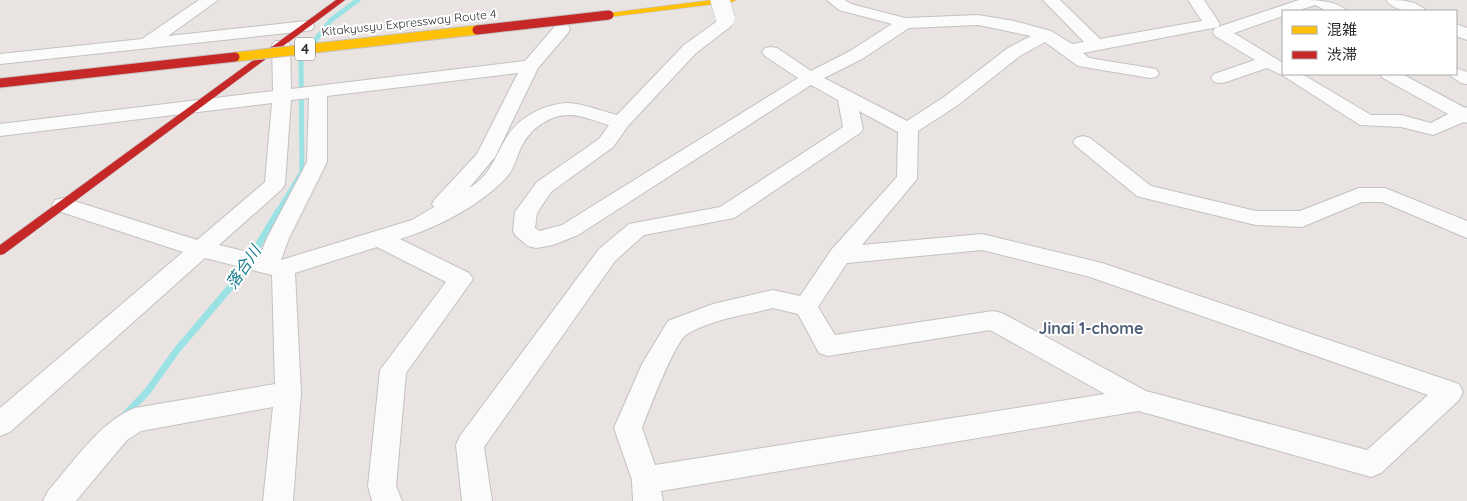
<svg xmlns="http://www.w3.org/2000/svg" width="1467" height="501" font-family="Quicksand,'Noto Sans JP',sans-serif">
	<rect width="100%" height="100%" fill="#e9e4e2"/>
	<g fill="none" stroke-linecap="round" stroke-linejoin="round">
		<g stroke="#9be2e4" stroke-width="5">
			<path d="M314,42L331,20L358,0"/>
			<path d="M277,213L302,172L301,58L305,53"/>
		</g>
		<path stroke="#9be2e4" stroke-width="7" d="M124,416L147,392L177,350L239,277L278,212"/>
		<defs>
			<g id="street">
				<path d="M199,0H218L168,36L306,21L312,22L314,26L312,30L306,31L0,64V54L142,39Z"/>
				<path d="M827,0H845L851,4L905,18L978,15L1014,21L1051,31L1072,44L1084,42L1043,0H1060L1100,39L1202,21L1188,0H1204L1220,24L1218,27L1083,53L1089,58L1156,69L1159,73L1156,77L1150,78L1078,66L1045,42L1020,56L958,105L918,131L917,179L862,245L982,234L1102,263L1459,384L1463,392L1459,400L1381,473L1371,477L1139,411L661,491L663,501H633L632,480L614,428L642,364L668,321L713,304L773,290L800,296L832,249L897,177L898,132L859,111L863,129L860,133L734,218L644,235L615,261L484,447L492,501H462L456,445L460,436L599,249L629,224L720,207L843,127L838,100L811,85L578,235L553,245L536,248L528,246L516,236L513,231L515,212L537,182L599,139L609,125C597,122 581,114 568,115C551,115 533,127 524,142C517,153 515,169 505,179C477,207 438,227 400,239L469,273L473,279L406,373L396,486L402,501H372L368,486L380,370L446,282L377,247L295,273L301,393L293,501H263L273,407L141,431L127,440L76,501H43L48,491C72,464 100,421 135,408L275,384L272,275L205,258L10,432L0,436V408L183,252L55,210L52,205L55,200L63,198L71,200L197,240L265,182L272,103L0,136V124L273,91L272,45L275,41H287L290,45L291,89L525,61L556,25H568L570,29L568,33L538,68L495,157L469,188C489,177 494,159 505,140C517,118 543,104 568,103C582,103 604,112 617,115L684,45L716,22L719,15H731L733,18L730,27L696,53L628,126L613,147L551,192L537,213L535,228L540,231L562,225L798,78L765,56L762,52L765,48L771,47L777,48L811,71L850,51L892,24L839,10ZM978,25L1031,36L1008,48L944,97L907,121L824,78L862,59L909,28ZM518,73L477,154L435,199L432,204L434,207L412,220L281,260L289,238L327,162V96ZM309,98L307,162L267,238L260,255L219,245L282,189L285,184L291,100ZM982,250L1090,277L1428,395L1367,450L1146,391L1002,313L993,311L835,335L818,307L847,263ZM773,308L798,314L819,353L828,356L990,330L1105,394L655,465L642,428C649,410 674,343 687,334C712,319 745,315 773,308Z"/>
				<path d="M1299,0C1315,0 1336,0 1347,11H1327L1315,5L1297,11H1283V16L1234,33L1283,63V74H1302L1371,115H1401L1431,123L1448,114L1383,78L1380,74H1402L1465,108L1467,107V123L1464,122L1433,135L1401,127L1360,125L1282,75L1267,68L1226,82L1220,83L1214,82L1211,78L1214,74L1255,60L1215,36L1213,32L1215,28Z"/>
				<path d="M1386,0C1399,0 1417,0 1426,11C1413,12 1395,12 1386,0Z"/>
				<path d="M1456,24L1467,28V40L1456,36Z"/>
				<path d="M1456,68L1467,72V84L1461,83L1448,74H1456Z"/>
				<path d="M1083,136L1090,138L1151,186L1256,211H1300L1359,188H1385L1467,221V238L1382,202H1362L1302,227L1256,225L1144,198L1137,196L1076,146L1073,142L1076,138Z"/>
			</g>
			<path id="slow" d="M712,0H736L732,2L609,17L605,15L609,13Z"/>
			<path id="jam" d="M336,0H345L4,254L0,255V245Z"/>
		</defs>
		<use href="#street" stroke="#c3c1c2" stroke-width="2"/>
		<use href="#slow" stroke="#c3c1c2" stroke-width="1"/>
		<use href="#jam" stroke="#c3c1c2" stroke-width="1"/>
		<use href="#street" fill="#fcfbfb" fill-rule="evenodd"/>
		<use href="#slow" fill="#ffc107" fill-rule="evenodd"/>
		<use href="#jam" fill="#c62828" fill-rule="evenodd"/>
		<defs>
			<path id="street-bridge" d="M720,0L725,18"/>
			<path id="slow-bridge" d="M235,57L477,30"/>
			<g id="jam-bridge">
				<path d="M477,30L609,15"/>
				<path d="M0,83L235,57"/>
			</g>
		</defs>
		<use href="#street-bridge" stroke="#c3c1c2" stroke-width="20" stroke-linecap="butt"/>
		<use href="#slow-bridge" stroke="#c5c3c2" stroke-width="11" stroke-linecap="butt"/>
		<use href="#jam-bridge" stroke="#c5c3c2" stroke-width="11" stroke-linecap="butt"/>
		<use href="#street-bridge" stroke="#fcfbfb" stroke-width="19"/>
		<use href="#slow-bridge" stroke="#ffc107" stroke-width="9"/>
		<use href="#jam-bridge" stroke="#c62828" stroke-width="9"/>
	</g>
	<g text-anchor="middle" stroke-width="4" stroke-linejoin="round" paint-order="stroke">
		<g font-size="12" fill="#2b2b2b" stroke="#fff">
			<text transform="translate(409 23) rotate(-6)" y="4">Kitakyusyu Expressway Route 4</text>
		</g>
		<rect fill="#fff" stroke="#6b6b6b" stroke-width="1" x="295" y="37.5" width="20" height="23" rx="4"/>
		<g font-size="14" font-weight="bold" fill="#2b2b2b">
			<text x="305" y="54">4</text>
		</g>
		<g font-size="16" font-style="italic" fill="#187d8c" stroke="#fff">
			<text transform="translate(243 267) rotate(-56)" y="6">落合川</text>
		</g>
		<g font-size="16" font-weight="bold" fill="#4f6078" stroke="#fff">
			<text x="1091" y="334">Jinai 1-chome</text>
		</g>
	</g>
	<rect x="1282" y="10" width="175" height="65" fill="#ffffff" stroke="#aaaaaa"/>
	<rect x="1292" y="26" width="25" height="8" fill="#ffc107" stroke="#aaaaaa"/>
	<text x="1327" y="35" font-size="15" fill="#2b2b2b">混雑</text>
	<rect x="1292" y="51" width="25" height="8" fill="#c62828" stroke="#aaaaaa"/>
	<text x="1327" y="60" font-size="15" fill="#2b2b2b">渋滞</text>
</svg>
